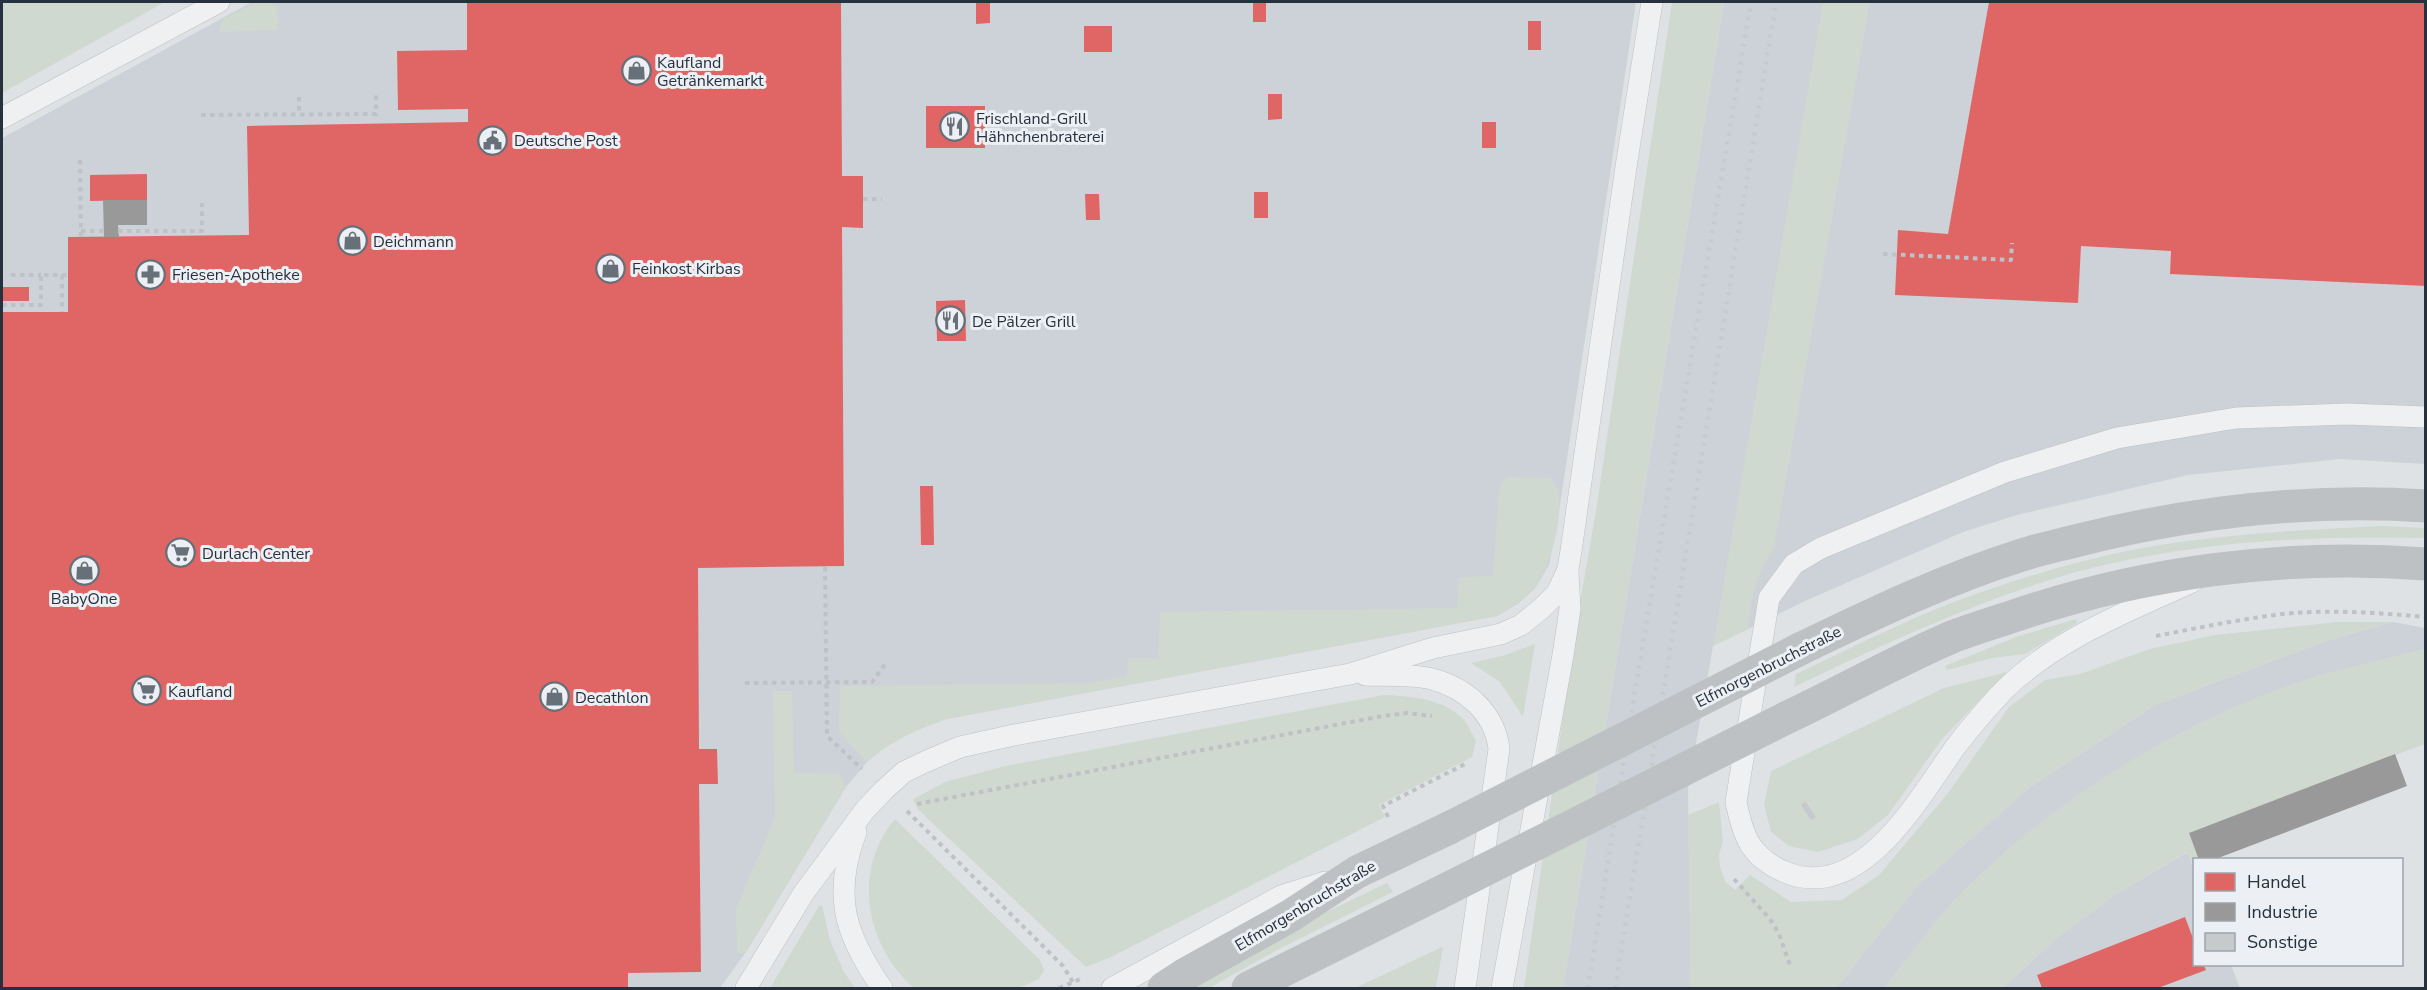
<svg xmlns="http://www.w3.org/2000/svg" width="2427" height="990" font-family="'Nunito Sans',sans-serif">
	<rect width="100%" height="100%" fill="#dfe2e5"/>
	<g fill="#cdd2d8">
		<path d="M252,2H1636L1556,531L1549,565L1536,587L1518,604L1497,616L947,719L913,731L882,749L867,762L846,787L748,949L720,988H2V138Z"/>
		<path d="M1724,2H2425V464L2340,459L2188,475L2017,515L1963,532L1805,601L1713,646L1688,789L1691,988H1563Z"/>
		<path d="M2393,622L2425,628V649L2327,674L2257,699L2197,725L1954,900L1884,988H1836L1917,886L2030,787L2155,705L2326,641Z"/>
		<path d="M2188,852L2194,871V964L2231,965L2240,988H2003L2058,937L2119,892Z"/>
	</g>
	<g fill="#d0d9d0">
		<path d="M2,2H165L2,93Z"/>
		<path d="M257,2H271L277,7L278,30L219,32L222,21L225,18Z"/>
		<path d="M1672,2H1724L1563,988H1524L1577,620L1596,511Z"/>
		<path d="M1823,2H1870L1774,548C1756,575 1751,596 1748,629L1713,646Z"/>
		<path d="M1508,477L1550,478C1572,495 1550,570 1535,588C1524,601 1511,608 1497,616L947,719C917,729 891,741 867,762L839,732L840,686L1089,683L1127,676L1128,658H1158L1160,612L1457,608L1459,577L1493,576L1499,490L1501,484Z"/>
		<path d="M2381,526L2425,528V538C2297,535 2163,543 2040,583C1955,611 1874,649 1794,687L1796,674C1856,646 1916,614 1979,593C2030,575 2084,559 2137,549C2218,534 2299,530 2381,526Z"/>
		<path d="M2076,619L2077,623L2025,654L1993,658L1947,670L1945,666L2016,637Z"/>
		<path d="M2337,622H2393L2326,641L2155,705L2030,787L1917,886L1836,988H1691L1688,815L1719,802L1723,842L1719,854L1720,867L1725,881L1735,890L1750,875L1791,902L1842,900L1879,875L1948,793L2009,707L2045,680L2080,674L2150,649L2215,635Z"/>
		<path d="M1535,644L1523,717L1500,682L1471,663L1502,656Z"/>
		<path d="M2425,649V744L2189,833L2199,859L2194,860V866L2187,852L2119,892L2058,937L2003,988H1884C1908,959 1929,926 1955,899C2051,799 2195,711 2328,673C2360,664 2393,657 2425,649Z"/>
		<path d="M2007,672L1942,739L1888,815L1858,839L1818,852L1789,846L1771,832L1764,805L1771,771L1944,688Z"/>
		<path d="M773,691H792L794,773L840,774L846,787L748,949L744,954H739L737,951L736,909L775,818Z"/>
		<path d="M1384,695C1411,696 1445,699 1464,720C1469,726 1472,734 1476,741L1472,757L1379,805L1385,817L1109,958L1086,967L929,820L918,809L913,799L945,782L1005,766Z"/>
		<path d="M895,819L1040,960L1044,970L1039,979L1018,988H914C866,947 851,870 895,819Z"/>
		<path d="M1387,883L1393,892L1279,949L1209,988H1189L1299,925Z"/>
		<path d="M822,905L830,940L844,972L855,988H770L819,906Z"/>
		<path d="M1443,947L1436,988H1355L1442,947Z"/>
	</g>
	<g fill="#e06666">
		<path d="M467,2H841L842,176H863V228L842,227L844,566L698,568L699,749H717L718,784H699L701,972L628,973V988H2V312H68V237L249,235L247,126L468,122V109L398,110L397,51L467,50Z"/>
		<path d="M976,2H990V23L976,24Z"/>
		<rect x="1253" y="2" width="13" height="20"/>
		<path d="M1989,2H2426V286L2170,274L2171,251L2081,246L2078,303L1895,295L1898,230L1948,234Z"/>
		<rect x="1528" y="21" width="13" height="29"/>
		<rect x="1084" y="26" width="28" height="26"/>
		<path d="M1268,94H1282V119L1268,120Z"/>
		<rect x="926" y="106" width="59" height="42"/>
		<rect x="1482" y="122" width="14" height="26"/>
		<path d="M147,174V200L90,201V175Z"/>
		<rect x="1254" y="192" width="14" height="26"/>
		<path d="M1085,194H1099L1100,220H1086Z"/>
		<rect x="2" y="287" width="27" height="14"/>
		<path d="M965,300L966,341H937L936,301Z"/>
		<path d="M920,486H933L934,545H921Z"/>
		<path d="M2185,917L2194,941V964H2203L2206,970L2158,988H2042L2037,975Z"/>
	</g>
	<g fill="#999">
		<path d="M103,200H147V225H118L119,237H104Z"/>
		<path d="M2395,754L2407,786L2213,860H2199L2189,833Z"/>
	</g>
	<path fill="#c7cacd" d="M1805,801L1816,817L1811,820L1801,805Z"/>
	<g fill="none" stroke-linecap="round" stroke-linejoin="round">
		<defs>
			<g id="service">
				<path d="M2,118L219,2"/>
				<path d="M2192,582C2127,612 2056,639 2004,690C1987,708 1969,729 1954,749C1918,800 1860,904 1785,872C1750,857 1743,836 1736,802L1769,598L1794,564L1821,548L2005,472L2117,438L2236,418L2347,414L2426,417"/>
				<path d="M1365,675C1386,676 1411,674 1432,679C1466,688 1495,713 1499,749L1465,988"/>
				<path d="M856,832C832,896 845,935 882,988"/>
				<path d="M746,988L803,894L865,810L884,790L904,772L927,761L960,747L1014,735L1350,674L1433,648L1501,634L1521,625L1542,608L1557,593L1568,569L1571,551L1626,167L1652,2"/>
				<path d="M1112,988L1281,896L1325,882"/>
				<path d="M1502,988L1563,655L1570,609L1568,572"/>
			</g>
		</defs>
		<use href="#service" stroke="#bec0c3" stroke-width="22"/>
		<g stroke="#bec1c5" stroke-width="4" stroke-dasharray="4.5 4.5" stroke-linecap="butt">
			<path d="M299,97V114"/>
			<path d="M201,115L376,114V93"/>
			<path d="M80,160L81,237"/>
			<path d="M863,199H882"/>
			<path d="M81,231H104"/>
			<path d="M118,231H202V203"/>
			<path d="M1883,254L2011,260L2012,243"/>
			<path d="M11,275H41"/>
			<path d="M62,275V312"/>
			<path d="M2,305H41V275H68"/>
			<path d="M825,567L827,736L862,769"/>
			<path d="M2156,636C2198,628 2240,619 2283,614C2330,609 2379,613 2426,617"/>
			<path d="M745,683L872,682L886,663"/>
			<path d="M917,804L1383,716L1407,713L1432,716"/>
			<path d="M907,811L1063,966L1073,982"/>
			<path d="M1388,817L1383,806L1465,764"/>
			<path d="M1734,879L1770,919L1779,934L1791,968"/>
			<path d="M1059,988L1083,978"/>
		</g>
		<use href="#service" stroke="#eff0f1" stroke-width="21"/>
		<g stroke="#bdc1c4" stroke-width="33">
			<path d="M1800,649C1873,614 1945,579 2022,555C2040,549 2060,545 2079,540C2192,512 2309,498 2426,506"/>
			<path d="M1788,717C1843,691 1896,661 1952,637C1970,630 1989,624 2008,618C2141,572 2285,553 2426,564"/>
			<path d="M1164,988L1184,975L1290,916L1357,872L1449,828"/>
			<path d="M1248,988L1437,894"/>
		</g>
		<g stroke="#c8cacd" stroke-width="4.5" stroke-dasharray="3 6" stroke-linecap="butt">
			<path d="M1588,988L1633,703L1751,2"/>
			<path d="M1615,988L1776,2"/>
		</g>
		<g stroke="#bdc1c4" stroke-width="33">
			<path d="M1449,828L1800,649"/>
			<path d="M1437,894L1788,717"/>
		</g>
	</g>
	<defs>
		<symbol id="shop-ring" viewBox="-11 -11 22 22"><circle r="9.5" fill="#ecf0f5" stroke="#676f78" stroke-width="1.5"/><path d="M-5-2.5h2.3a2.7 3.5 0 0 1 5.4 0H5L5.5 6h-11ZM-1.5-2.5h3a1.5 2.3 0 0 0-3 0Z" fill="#676f78"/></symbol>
		<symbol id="restaurant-ring" viewBox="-11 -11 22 22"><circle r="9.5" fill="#ecf0f5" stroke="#676f78" stroke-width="1.5"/><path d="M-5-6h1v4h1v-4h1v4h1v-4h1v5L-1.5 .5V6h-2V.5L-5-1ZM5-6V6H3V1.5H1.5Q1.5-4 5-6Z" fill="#676f78"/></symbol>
		<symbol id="civic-ring" viewBox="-11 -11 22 22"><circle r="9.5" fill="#ecf0f5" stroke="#676f78" stroke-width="1.5"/><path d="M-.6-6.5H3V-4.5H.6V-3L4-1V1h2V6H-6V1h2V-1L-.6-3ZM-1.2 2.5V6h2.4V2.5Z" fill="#676f78"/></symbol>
		<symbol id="pharmacy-ring" viewBox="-11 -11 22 22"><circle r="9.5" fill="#ecf0f5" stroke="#676f78" stroke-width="1.5"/><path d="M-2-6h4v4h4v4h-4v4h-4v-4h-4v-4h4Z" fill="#676f78"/></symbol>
		<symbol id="supermarket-ring" viewBox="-11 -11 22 22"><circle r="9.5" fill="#ecf0f5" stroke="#676f78" stroke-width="1.5"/><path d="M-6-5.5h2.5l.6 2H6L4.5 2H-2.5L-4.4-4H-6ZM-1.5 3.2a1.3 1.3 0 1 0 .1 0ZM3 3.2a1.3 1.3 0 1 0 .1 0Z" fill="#676f78"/></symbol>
	</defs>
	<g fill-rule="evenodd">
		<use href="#shop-ring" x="620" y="54" width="33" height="33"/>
		<use href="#restaurant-ring" x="938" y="110" width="33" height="33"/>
		<use href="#civic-ring" x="476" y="124" width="33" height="33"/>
		<use href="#shop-ring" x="336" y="224" width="33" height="33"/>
		<use href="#shop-ring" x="594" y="252" width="33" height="33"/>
		<use href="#pharmacy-ring" x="134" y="258" width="33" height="33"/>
		<use href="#restaurant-ring" x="934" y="304" width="33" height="33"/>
		<use href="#supermarket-ring" x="164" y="536" width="33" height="33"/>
		<use href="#shop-ring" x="68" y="554" width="33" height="33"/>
		<use href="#supermarket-ring" x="130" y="674" width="33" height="33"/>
		<use href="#shop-ring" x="538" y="680" width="33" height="33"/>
	</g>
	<g text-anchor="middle" stroke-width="6" stroke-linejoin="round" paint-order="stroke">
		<g font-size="16" fill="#27313d" stroke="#ecf0f5" text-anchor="start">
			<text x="657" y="68">Kaufland<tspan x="657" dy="18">Getränkemarkt</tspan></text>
			<text x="976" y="124">Frischland-Grill<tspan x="976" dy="18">Hähnchenbraterei</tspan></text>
			<text x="514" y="146">Deutsche Post</text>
			<text x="373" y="247">Deichmann</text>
			<text x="632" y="274">Feinkost Kirbas</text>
			<text x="172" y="280">Friesen-Apotheke</text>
			<text x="972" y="327">De Pälzer Grill</text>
			<text x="202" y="559">Durlach Center</text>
			<text x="84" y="604" text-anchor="middle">BabyOne</text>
			<text x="168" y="697">Kaufland</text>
			<text x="575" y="703">Decathlon</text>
		</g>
		<g font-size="16" fill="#27313d" stroke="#ecf0f5">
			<text transform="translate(1768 666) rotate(-27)" y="6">Elfmorgenbruchstraße</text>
			<text transform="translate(1305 905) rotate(-31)" y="6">Elfmorgenbruchstraße</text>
		</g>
	</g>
	<rect width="2427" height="990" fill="none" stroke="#27313d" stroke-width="6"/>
	<rect x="2193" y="858" width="210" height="108" fill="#ecf0f5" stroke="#9da4ab" stroke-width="1.5"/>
	<rect x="2205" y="873" width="30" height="18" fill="#e06666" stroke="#9da4ab" stroke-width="1.5"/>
	<text x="2247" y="888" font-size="18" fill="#27313d">Handel</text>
	<rect x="2205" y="903" width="30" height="18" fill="#999999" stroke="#9da4ab" stroke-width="1.5"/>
	<text x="2247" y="918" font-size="18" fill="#27313d">Industrie</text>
	<rect x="2205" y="933" width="30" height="18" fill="#c7cacd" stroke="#9da4ab" stroke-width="1.5"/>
	<text x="2247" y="948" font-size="18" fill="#27313d">Sonstige</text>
</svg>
